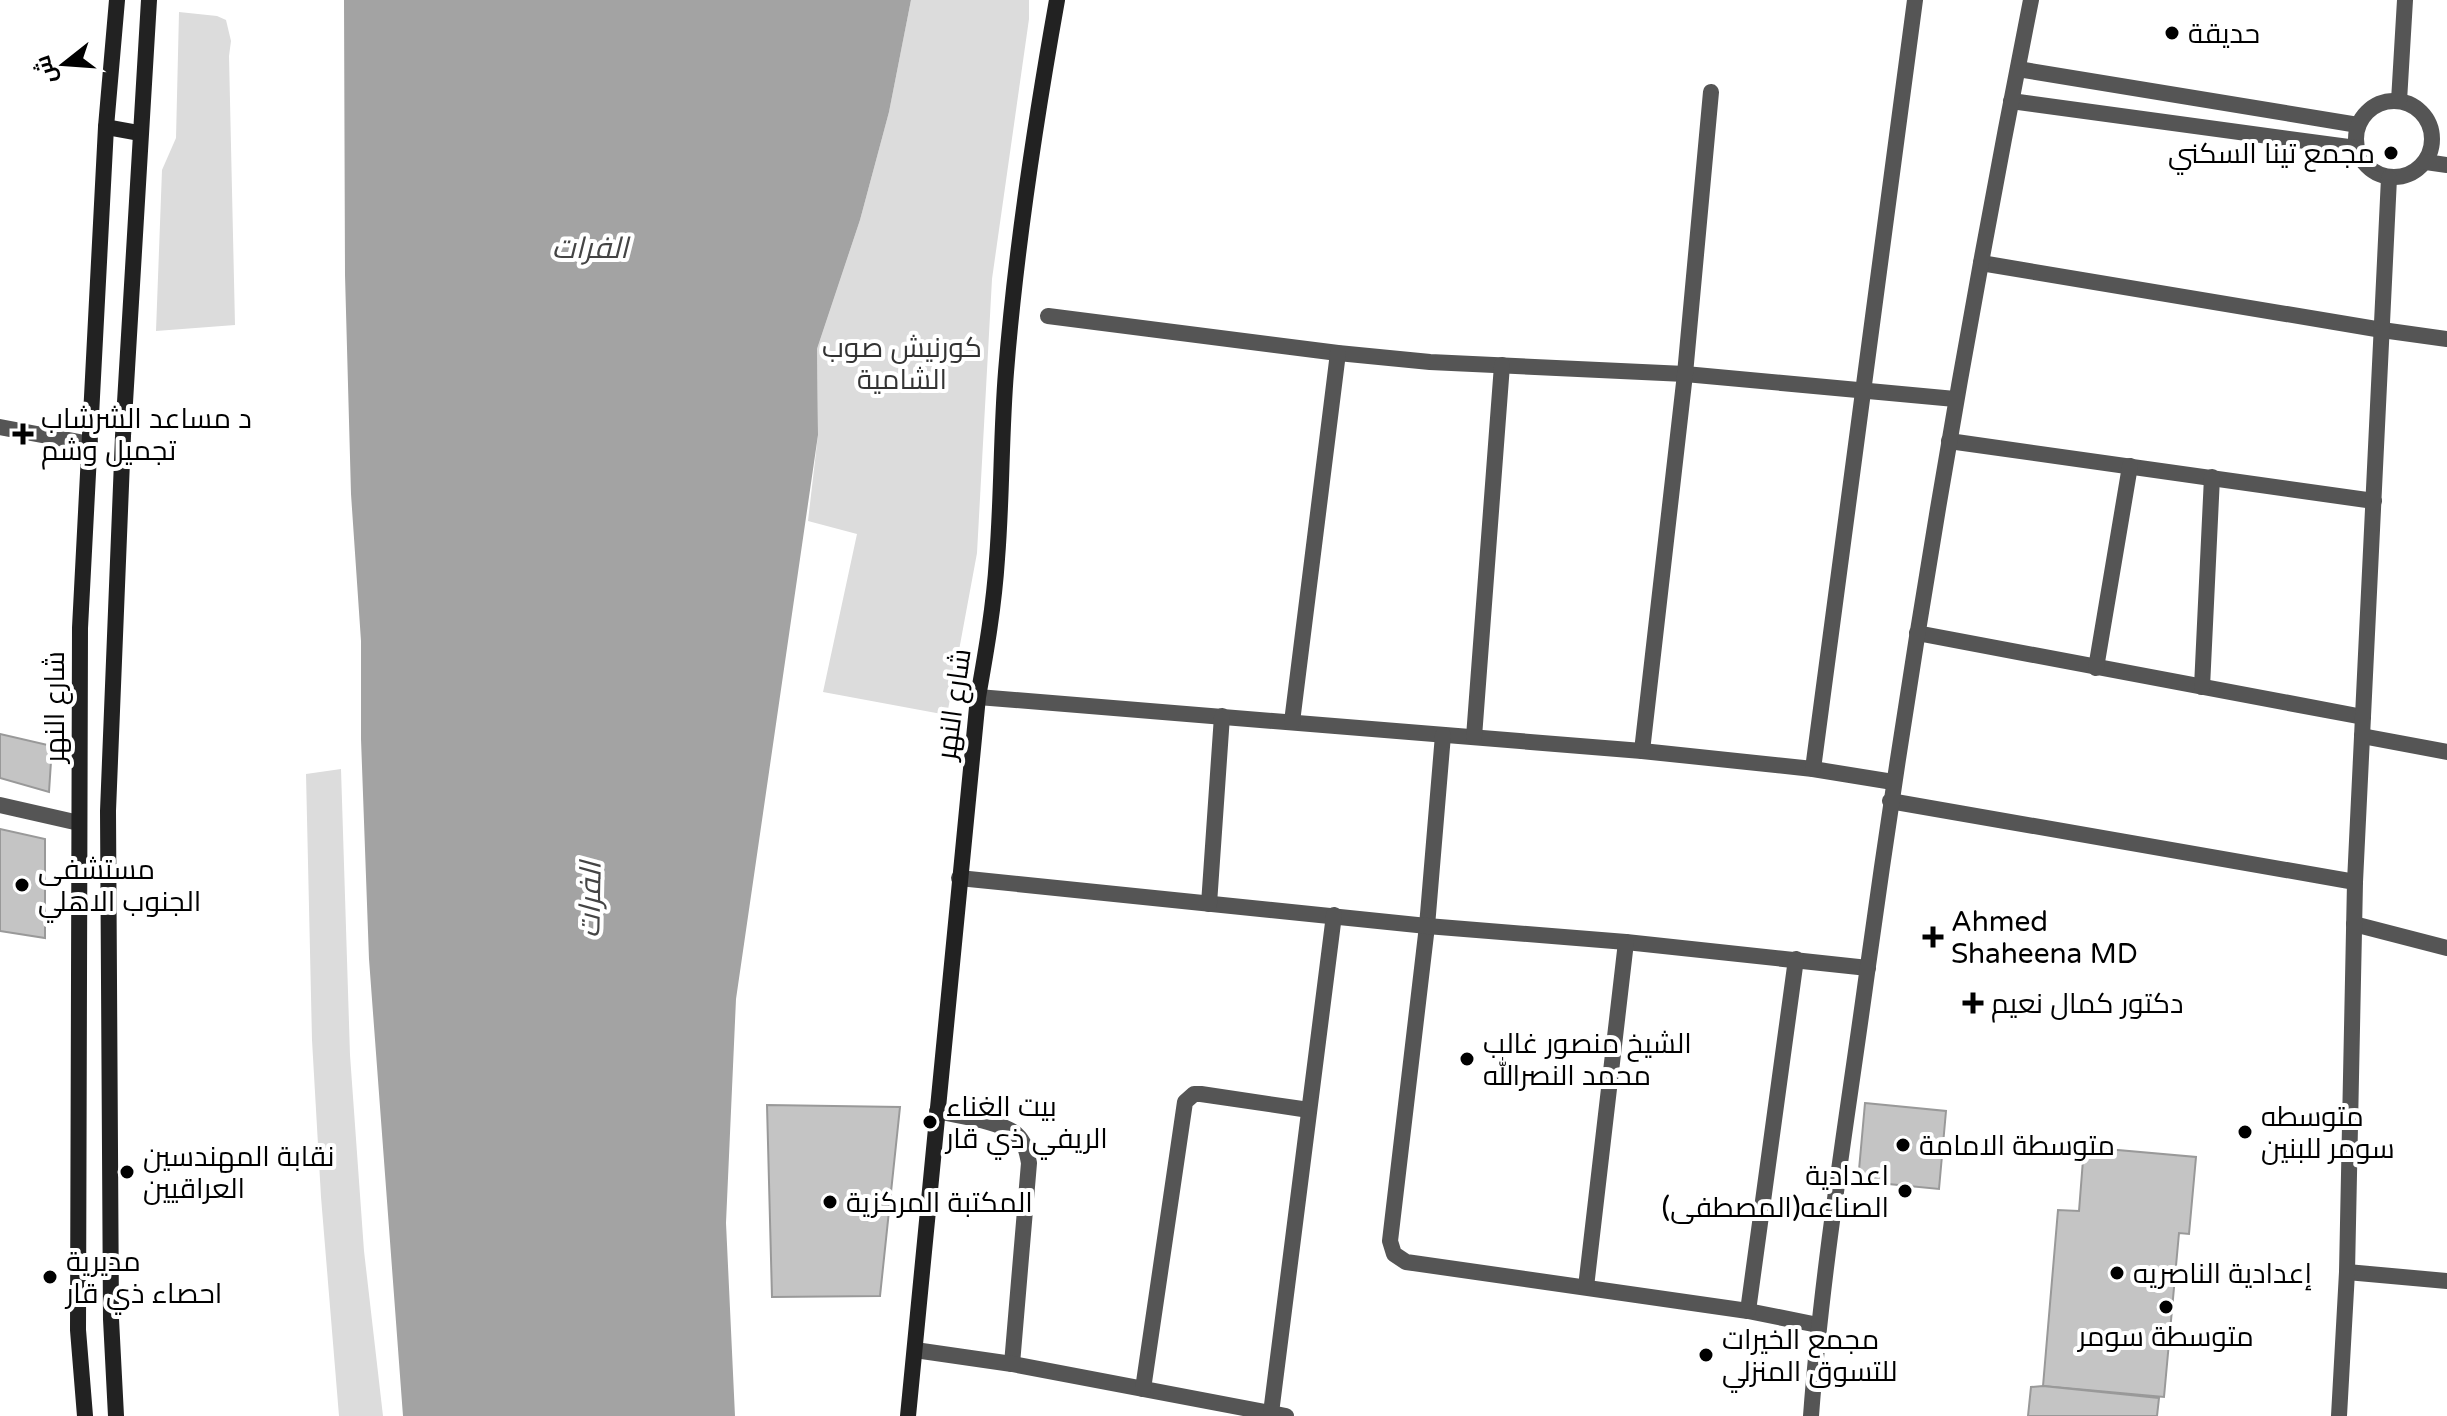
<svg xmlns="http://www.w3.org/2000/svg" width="2447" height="1416" font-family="'Varela Round',Cairo,sans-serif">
	<rect width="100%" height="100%" fill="#fff"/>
	<g fill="#dcdcdc">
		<path d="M911,0H1029V19L992,279L977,553L947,715L823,692L857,534L808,521L818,435L817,349L860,220L889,112Z"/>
		<path d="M179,12L217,16L226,20L231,41L229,56L235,325L156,331L162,170L176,138Z"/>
		<path d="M341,769L350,1055L364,1251L383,1416H339L321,1197L312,1040L306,774Z"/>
	</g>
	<path fill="#a3a3a3" d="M344,0H911L889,112L860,220L817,349L818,435L736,999L726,1223L735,1416H403L369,959L361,739V641L351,494L345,275Z"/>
	<g fill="#c4c4c4" stroke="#999" stroke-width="2">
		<path d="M0,734L52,746L49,792L0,778Z"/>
		<path d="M0,829L45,839V938L0,931Z"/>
		<path d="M1865,1103L1946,1111L1939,1189L1858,1181Z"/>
		<path d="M767,1105L900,1107L880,1296L772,1297Z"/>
		<path d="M2084,1147L2196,1157L2189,1234L2179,1233L2164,1397L2043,1386L2058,1210L2079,1211Z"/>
		<path d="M2043,1386L2159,1398L2157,1416H2028L2031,1387Z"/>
	</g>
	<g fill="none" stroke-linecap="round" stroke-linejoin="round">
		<g stroke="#555" stroke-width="16">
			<path d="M2018,69L2358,125"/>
			<circle cx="2394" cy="139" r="38"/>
			<path d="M2011,101L2356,148"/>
			<path d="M2399,101L2405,0"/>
			<path d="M2426,162L2447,165"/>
			<path d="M1981,263L2382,330L2447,339"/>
			<path d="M1048,316L1338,353L1430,362L1685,374L1955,399"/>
			<path d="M0,427L90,444"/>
			<path d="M1949,441L2374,501"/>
			<path d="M1917,633L2363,717"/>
			<path d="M2096,668L2130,466"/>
			<path d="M2202,687L2212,477"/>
			<path d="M978,697L1642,751L1813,769L1893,782"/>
			<path d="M1292,722L1338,353"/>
			<path d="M1443,735L1427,926L1390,1241L1394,1254L1406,1262L1748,1311L1818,1325"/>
			<path d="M2362,736L2447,752"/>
			<path d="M1474,737L1502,365"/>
			<path d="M1642,751L1685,374L1711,92"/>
			<path d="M1813,769L1915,0"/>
			<path d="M1890,801L2355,882"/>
			<path d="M959,878L1427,926L1626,942L1868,968"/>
			<path d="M1209,904L1222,716"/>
			<path d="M2354,924L2447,948"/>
			<path d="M937,1111C958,1116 1000,1121 1016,1134C1025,1142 1027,1152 1029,1163L1012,1364"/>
			<path d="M2347,1272L2447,1281"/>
			<path d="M1586,1287L1626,942"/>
			<path d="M1748,1311L1796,959"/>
			<path d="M915,1350L1012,1364L1286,1416"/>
			<path d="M1143,1389L1185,1102L1194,1094H1201L1309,1110"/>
			<path d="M1271,1413L1334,915"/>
			<path d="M1811,1416C1822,1268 1847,1120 1867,973C1912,647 1967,323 2031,0"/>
			<path d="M2339,1416L2347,1272L2355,882L2389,178"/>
		</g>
		<path stroke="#555" stroke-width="16" d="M0,805L79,823"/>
		<g stroke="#222" stroke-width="16">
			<path d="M106,127L139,133"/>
			<path d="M85,1416L78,1330L80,628L106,127L117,0"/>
			<path d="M116,1416L111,1319L108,811L123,436L149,0"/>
			<path d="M908,1416L978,697C986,652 994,606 997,559C1002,497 1001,434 1006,372C1016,247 1035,123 1057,0"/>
		</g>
	</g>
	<g fill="#000" stroke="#fff" stroke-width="3">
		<circle cx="2172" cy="33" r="8"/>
		<circle cx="2391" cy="153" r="8"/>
		<path d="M19 422h8v8h8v8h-8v8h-8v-8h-8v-8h8z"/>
		<circle cx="22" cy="885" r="8"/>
		<path d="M1929 925h8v8h8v8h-8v8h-8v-8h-8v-8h8z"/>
		<path d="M1969 991h8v8h8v8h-8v8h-8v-8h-8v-8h8z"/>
		<circle cx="1467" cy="1059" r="8"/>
		<circle cx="930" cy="1122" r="8"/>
		<circle cx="2245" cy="1132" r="8"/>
		<circle cx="1903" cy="1145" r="8"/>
		<circle cx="127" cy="1172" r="8"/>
		<circle cx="1905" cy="1191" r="8"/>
		<circle cx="830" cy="1202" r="8"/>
		<circle cx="2117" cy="1273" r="8"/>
		<circle cx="50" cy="1277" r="8"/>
		<circle cx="2166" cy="1307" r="8"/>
		<circle cx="1706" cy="1355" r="8"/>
	</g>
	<g text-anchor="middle" stroke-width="8" stroke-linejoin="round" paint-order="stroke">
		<g font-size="28" fill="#000" stroke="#fff" text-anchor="start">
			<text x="2188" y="43">حديقة</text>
			<text x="2375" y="163" text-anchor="end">مجمع تينا السكني</text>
			<text x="41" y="428">د مساعد الشرشاب<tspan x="41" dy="32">تجميل وشم</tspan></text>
			<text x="38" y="879">مستشفى<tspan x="38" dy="32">الجنوب الاهلي</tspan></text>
			<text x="1951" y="931">Ahmed<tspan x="1951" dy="32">Shaheena MD</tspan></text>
			<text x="1991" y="1013">دكتور كمال نعيم</text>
			<text x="1483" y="1053">الشيخ منصور غالب<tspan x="1483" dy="32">محمد النصرالله</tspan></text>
			<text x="946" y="1116">بيت الغناء<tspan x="946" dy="32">الريفي ذي قار</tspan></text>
			<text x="2261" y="1126">متوسطه<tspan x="2261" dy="32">سومر للبنين</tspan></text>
			<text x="1919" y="1155">متوسطة الامامة</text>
			<text x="143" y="1166">نقابة المهندسين<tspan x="143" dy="32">العراقيين</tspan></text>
			<text x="1889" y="1185" text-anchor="end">اعدادية<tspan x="1889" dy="32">الصناعه(المصطفى)</tspan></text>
			<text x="846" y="1212">المكتبة المركزية</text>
			<text x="66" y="1271">مديرية<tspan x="66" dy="32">احصاء ذي قار</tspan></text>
			<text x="2133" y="1283">إعدادية الناصريه</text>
			<text x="2166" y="1346" text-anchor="middle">متوسطة سومر</text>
			<text x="1722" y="1349">مجمع الخيرات<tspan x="1722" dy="32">للتسوق المنزلي</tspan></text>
		</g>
		<g font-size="28" fill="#333" stroke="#fff">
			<text x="902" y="357">كورنيش صوب<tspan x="902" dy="32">الشامية</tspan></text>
		</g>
		<g font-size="28" fill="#000" stroke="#fff">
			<text transform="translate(953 704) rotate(-82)" y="10">شارع النهر</text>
			<text transform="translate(54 707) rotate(-90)" y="10">شارع النهر</text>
		</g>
		<g font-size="30" font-style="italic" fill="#444" stroke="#fff">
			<text x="590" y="258">الفرات</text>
			<text transform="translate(590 900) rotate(-89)" y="10">الفرات</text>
		</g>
	</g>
	<g transform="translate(64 64) rotate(253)" stroke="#ffffff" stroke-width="6" paint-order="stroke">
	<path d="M0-6L14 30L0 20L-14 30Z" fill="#000000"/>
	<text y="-12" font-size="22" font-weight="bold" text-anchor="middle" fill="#000000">ش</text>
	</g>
</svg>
